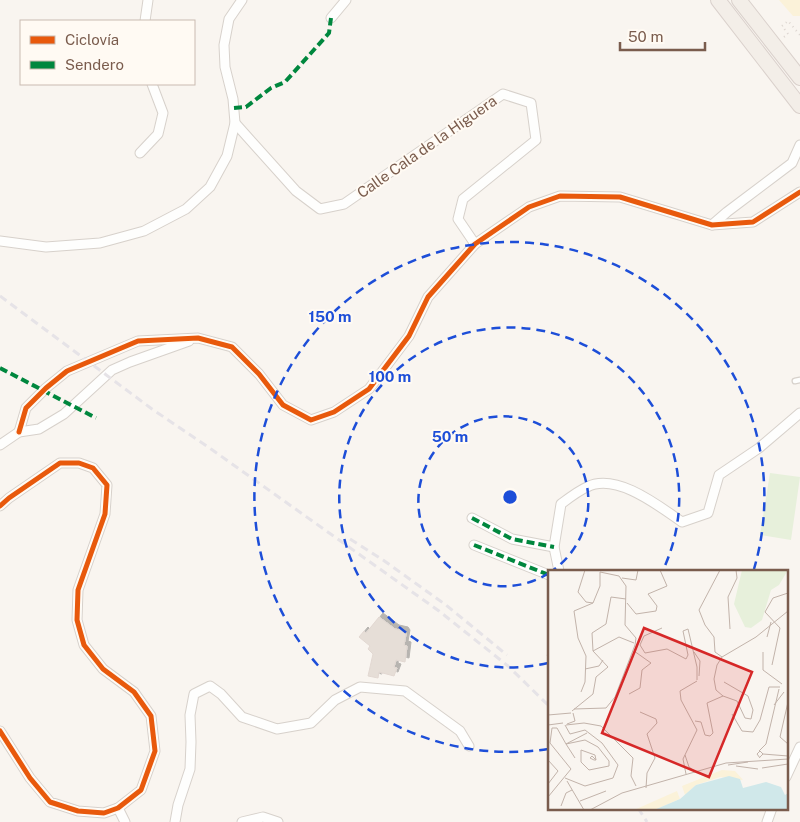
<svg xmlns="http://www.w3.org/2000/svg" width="800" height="822" font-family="'Public Sans',sans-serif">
	<defs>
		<filter id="shadow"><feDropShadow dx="4" dy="-4" stdDeviation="0" flood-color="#0004"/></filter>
	</defs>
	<rect width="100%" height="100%" fill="#f9f5f0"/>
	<path fill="#e7f0db" d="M770,473L800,477L791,540L760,535Z"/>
	<path fill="#fbf2d9" d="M779,0H800V16H793Z"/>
	<path fill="#e6ded7" stroke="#e2d8d2" filter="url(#shadow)" d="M379,617L395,629L404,631L406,634L404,645L407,646L405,662L396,660L394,667L397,668L394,676L379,672L378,678L368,676L373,654L368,649L370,646L359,637L364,631L366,633Z"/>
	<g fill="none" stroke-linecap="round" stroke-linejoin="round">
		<defs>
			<path id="lane" d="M795,381L800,380"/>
			<g id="street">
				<path d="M331,18L346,0"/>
				<path d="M145,21L148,0"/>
				<path d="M235,123L296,191L320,209L344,204L503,94L531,103L536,140L463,199L458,219L475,244"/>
				<path d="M140,153L158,134L163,113L152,84"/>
				<path d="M712,225L727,212L792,163L800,145"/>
				<path d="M0,241L46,247L100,243L144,231L186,209L210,187L227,156L235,123L233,99L225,67L224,45L229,19L242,0"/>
				<path d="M19,432L26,408L46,388L67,371L138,341L198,338L232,347L259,374L283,405L311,420L334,412L369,389L409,336L428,297L475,244L529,207L560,196L620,197L712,225L753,222L800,192"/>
				<path d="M0,445L19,432L39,429L64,414L112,370L130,362L189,341"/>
				<path d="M0,506L9,498L60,463H79L93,468L107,485L105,514L78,590L77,620L84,645L103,669L134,692L151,716L155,751L141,790L118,808L104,813L78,811L50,802L30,778L0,731"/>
				<path d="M472,518L512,539L554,547"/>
				<path d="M474,545L549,575"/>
				<path d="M559,571L554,547L561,504C569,498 578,491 587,487C616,472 659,506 682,522L708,513L719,475L759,448L800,413"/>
				<path d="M786,777L800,747"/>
				<path d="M118,808L125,822"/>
				<path d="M175,822L178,805L190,769L191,742L190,715L194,694L210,686L221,694L242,717L277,729L311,723L335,700L360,687L405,691L460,731L469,746"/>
				<path d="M242,822L263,817L278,822"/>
				<path d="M767,822L772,808"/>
			</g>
			<g id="primary">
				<path d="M718,0L800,106"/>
				<path d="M739,0L800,78"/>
			</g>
		</defs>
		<use href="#lane" stroke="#d7d1cb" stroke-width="7"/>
		<use href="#street" stroke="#d7d1cb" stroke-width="11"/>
		<use href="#primary" stroke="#dad1cc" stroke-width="16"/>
		<g stroke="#dcd5d0" stroke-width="2" stroke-dasharray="1 4" stroke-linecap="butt">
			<path d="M784,37L788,34L782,26L788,21L800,35"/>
			<path d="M549,650L547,654L549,658"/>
		</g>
		<use href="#lane" stroke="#fefefd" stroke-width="4.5"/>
		<use href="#street" stroke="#fefefd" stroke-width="9"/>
		<use href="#primary" stroke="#f3eee8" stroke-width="14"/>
		<g stroke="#e6e3e7" stroke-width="3" stroke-dasharray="8 5" stroke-linecap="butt">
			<path d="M0,296L152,409L211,449L439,611L508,666L549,706"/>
			<path d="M350,539L383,560L446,605L507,655"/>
			<path d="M638,808L647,822"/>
		</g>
		<g stroke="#00873e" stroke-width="4" stroke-dasharray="8 4" stroke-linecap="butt">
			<path d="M234,108L246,107L271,88L285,82L329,33L331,18"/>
			<path d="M0,368L96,418"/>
			<path d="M472,518L512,539L554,547"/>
			<path d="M474,545L549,575"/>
		</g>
		<defs>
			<g id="cycleway">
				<path d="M19,432L26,408L46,388L67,371L138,341L198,338L232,347L259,374L283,405L311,420L334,412L369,389L409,336L428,297L475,244L529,207L560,196L620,197L712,225L753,222L800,192"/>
				<path d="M0,506L9,498L60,463H79L93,468L107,485L105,514L78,590L77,620L84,645L103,669L134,692L151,716L155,751L141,790L118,808L104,813L78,811L50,802L30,778L0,731"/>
			</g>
		</defs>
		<use href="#cycleway" stroke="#fffaf3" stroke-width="8"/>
		<use href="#cycleway" stroke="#e8590c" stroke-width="5"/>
	</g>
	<g fill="none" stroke="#1d4ed8" stroke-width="2.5" stroke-dasharray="9 6">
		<path d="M549 573A85 85 0 1 1 552 571"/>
		<path d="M548 663A170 170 0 1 1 663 570"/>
		<path d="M548 749A255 255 0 1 1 754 569"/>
	</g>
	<g text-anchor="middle" stroke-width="4" stroke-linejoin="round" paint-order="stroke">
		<g font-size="15" fill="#7a5c4d" stroke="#fffaf3">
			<text transform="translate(427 147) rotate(-35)" y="5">Calle Cala de la Higuera</text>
		</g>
	</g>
	<g transform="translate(548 570)">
		<rect width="240" height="240" fill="#f9f5f0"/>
		<path d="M194,0H240L231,15L223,20L214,50L203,58L197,57L186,34Z" fill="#e7f0db"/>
		<path d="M174,200L187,201L195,210L172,207L148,215L137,225L134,216ZM129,221L132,229L106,240H86Z" fill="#fbf2d9"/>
		<path d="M181,206L192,209L195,218L218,212L233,217L237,225L240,223V240H106L132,229L148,215Z" fill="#d0e8ea"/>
		<path fill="none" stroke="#c2b3aa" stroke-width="1" d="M37,0L30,22L38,32L45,33M172,0L151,40L157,55L166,67L167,82L174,87M74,8L88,10L90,0M79,33L88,44L108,41L109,36L100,24L119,16L112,0M182,59L180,27L189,8L188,0M219,67L223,52M92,75L97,83L119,79L138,89L140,85L135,61L140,59L149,97V110M92,75L96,66L114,58M45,81L71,67L86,73M146,82L152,91L151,106M215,82V100L234,114M224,95L232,58L217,42L225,28L240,23M37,99L51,96L55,90M176,112L200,126L205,140L203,149L197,148L189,131L175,126L168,120L166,109L169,95L174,87L208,67L240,41M33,122L37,112L38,86L30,68L26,41L45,33M81,124L92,118L94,100L103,93L86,81M240,132L232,167L240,174M226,135L236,122M26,139L58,138L67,127L87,75L88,68L77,55L78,16L71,6L52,2V16L45,33M24,141L45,124L48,107L60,97L45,81L44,63L58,54L63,27L78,29M92,142L108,149L109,153L99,164L107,188L99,203L98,218M184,144L194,161L205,162L212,150L221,117H232M0,145L23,143M147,151L153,152L157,165L162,166L165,163L159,133L175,126M19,154L27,151L25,143M0,155L15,153M18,155L36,153L53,156L85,188L83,206L88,216M211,181L218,174L231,119M215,184L240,186M137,185L141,197L147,201M212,187L215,184L212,181L209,184L212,188M27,188L18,174L37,170L50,177L61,191V196L41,200L33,192V180L47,185L48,190H46L42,188L44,186L48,190M0,190L10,201L0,214M180,195L200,192M188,196L210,199M214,198L240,194M138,204L135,189L149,160L133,130L132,121L149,111M17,208L37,216L65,208L70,195L54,173L37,160L22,164L17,155M19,211L36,240M0,227L23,199L2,173L4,158H9L18,174L39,163M32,231L58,221M13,236L18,223L24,220M42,240L74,223L178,193L240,189"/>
		<path fill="#d62828" fill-opacity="0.15" stroke="#d62828" stroke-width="2.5" d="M96,58L204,102L161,207L54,163Z"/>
		<rect width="240" height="240" fill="none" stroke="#7a5c4d" stroke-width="2.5"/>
	</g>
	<circle cx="510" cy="497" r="8" fill="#1d4ed8" stroke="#fffaf3" stroke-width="2.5"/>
	<g font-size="15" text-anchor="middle" font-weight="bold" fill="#1d4ed8" stroke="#fffaf3" stroke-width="4" stroke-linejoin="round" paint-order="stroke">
		<text x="330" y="322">150 m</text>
		<text x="390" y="382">100 m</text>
		<text x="450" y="442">50 m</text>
	</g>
	<rect x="20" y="20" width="175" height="65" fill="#fffaf3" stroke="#cabbb1"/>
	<rect x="30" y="36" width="25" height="8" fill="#e8590c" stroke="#cabbb1"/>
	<text x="65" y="45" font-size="15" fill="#7a5c4d">Ciclovía</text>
	<rect x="30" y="61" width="25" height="8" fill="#00873e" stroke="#cabbb1"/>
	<text x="65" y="70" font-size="15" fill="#7a5c4d">Sendero</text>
	<path d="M620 42v8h85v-8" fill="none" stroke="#7a5c4d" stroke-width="2.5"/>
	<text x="628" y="42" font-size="15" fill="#7a5c4d" stroke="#fffaf3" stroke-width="4" paint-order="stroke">50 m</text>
</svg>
